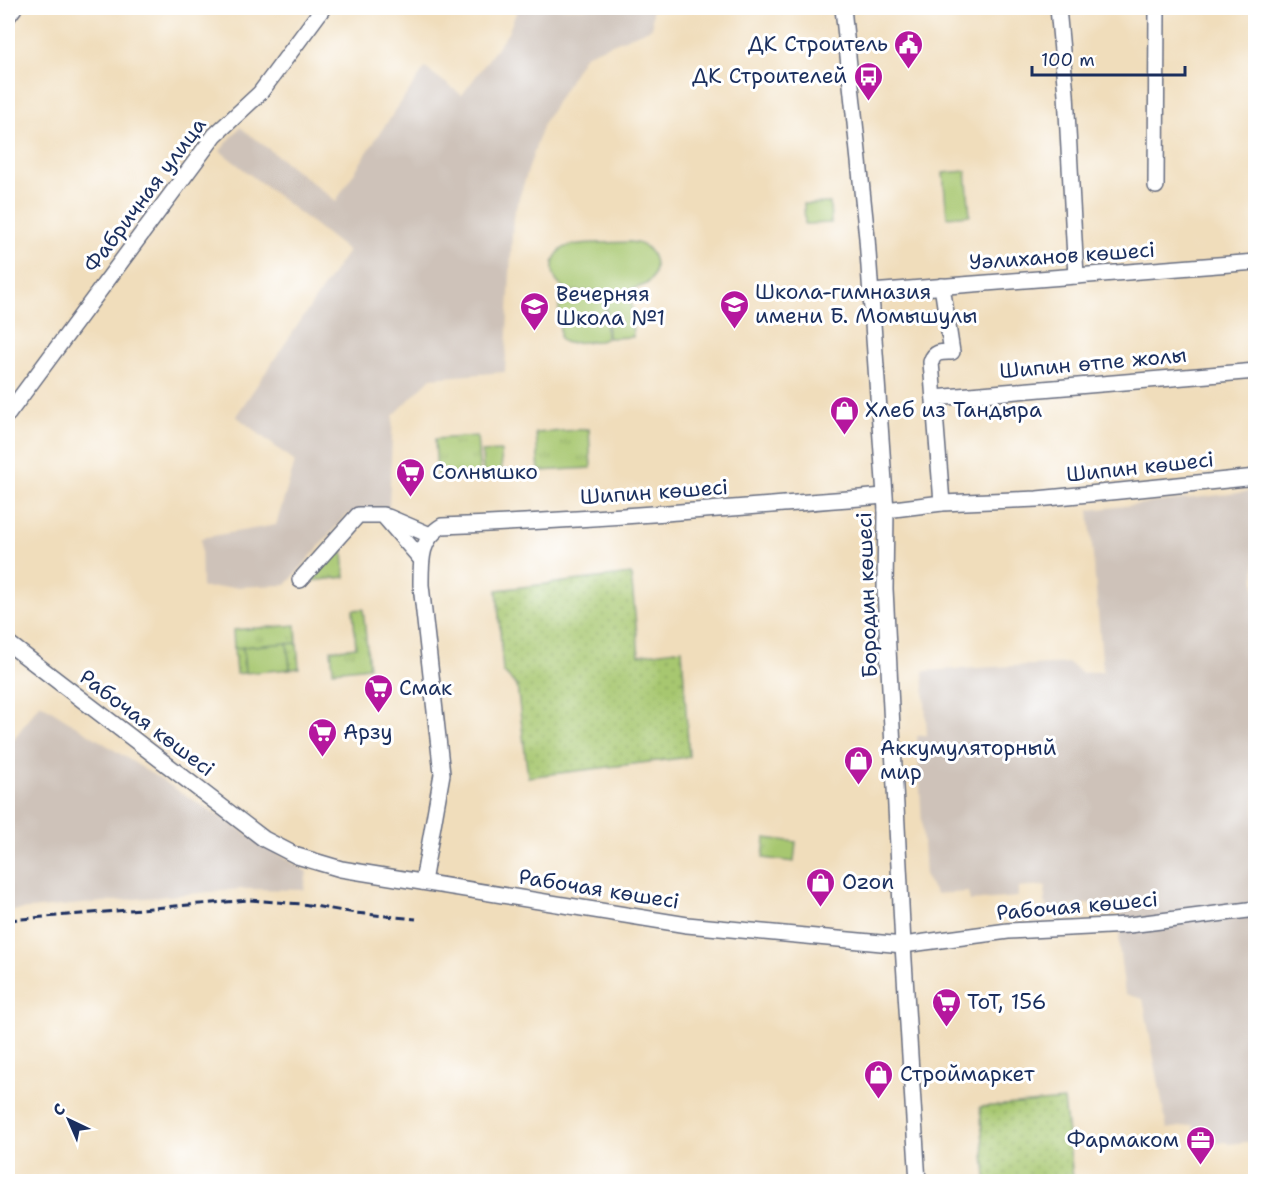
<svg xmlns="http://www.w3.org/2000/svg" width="1263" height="1189" font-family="'Shantell Sans',sans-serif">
	<defs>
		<pattern id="grass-dots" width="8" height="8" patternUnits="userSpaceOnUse" patternTransform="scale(1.5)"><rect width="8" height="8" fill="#a7c76f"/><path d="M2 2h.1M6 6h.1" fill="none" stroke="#8fab63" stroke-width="1.8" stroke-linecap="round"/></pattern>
		<pattern id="park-tufts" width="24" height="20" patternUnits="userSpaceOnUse" patternTransform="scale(1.5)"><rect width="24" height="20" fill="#a7c76f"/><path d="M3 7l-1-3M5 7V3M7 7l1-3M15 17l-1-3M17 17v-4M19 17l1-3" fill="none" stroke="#8fab63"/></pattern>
	</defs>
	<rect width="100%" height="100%" fill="#fff"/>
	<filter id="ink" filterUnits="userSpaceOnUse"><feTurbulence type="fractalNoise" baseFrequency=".0167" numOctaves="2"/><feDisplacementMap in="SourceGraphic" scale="12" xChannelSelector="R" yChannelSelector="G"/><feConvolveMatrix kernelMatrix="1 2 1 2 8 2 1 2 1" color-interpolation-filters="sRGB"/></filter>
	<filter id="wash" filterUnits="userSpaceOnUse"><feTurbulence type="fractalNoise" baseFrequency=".008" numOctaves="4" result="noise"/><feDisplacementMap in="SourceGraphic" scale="24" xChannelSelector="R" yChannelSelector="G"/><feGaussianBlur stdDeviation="1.35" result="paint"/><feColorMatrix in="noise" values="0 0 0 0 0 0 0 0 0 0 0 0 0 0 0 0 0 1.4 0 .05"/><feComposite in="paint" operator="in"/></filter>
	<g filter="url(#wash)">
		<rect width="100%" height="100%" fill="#f0ddbb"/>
		<g fill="#cec2b9">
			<path d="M518,8H652V28L585,55L543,124L513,217L505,372L431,378L393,416L389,508L347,514L286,585L202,588L201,538L276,525L295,462L236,416L348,251L220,151L240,127L336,201L379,134L425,68L462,95L508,33Z"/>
			<path d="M1255,491V1141L1229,1144L1227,1142L1198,1145L1195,1143L1193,1125L1167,1129L1143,999L1125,994L1119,947L1121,901L1049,908L1044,903L1046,886L1018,888V897L970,901L968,892L936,894L925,877L917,736L927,735L923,671L1069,663L1082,673L1103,671L1089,510Z"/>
			<path d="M40,703L307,872L304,890L242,889L8,911V747Z"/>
		</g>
		<g fill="url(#grass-dots)" stroke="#617b66" stroke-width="1.5">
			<path d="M631,574L639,655L682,649L689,757L528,777L517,686L503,672L497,590Z"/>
			<path d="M287,643H297L299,668L290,669Z"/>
			<path d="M243,647L245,673L236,674L234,648Z"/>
			<path d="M1064,1100L1073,1177L1069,1181H991L986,1177L980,1107Z"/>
		</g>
		<g fill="url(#park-tufts)" stroke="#617b66" stroke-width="1.5">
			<path d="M830,203L831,223L805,224L804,204Z"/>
			<path d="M589,429L591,468L539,471L536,433Z"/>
			<path d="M477,436L480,475L437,478L435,439Z"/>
			<path d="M342,539L345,577L303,582Z"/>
			<path d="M363,609L369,667L333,671L331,650L356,647L353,610Z"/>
			<path d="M296,625L297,643L234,648L233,630Z"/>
			<path d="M765,838L796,842L794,862L763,858Z"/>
		</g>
		<g fill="#a7c76f" stroke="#617b66" stroke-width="1.5">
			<path d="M966,171L970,215L947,217L943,173Z"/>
			<path d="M630,242C635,243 640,243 644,246C659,255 659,280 642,286C625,293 604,290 587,291C579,292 570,292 564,288C550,280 549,259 562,249C573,241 615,243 630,242Z"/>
			<path d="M631,292L633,337L608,338L606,294Z"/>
			<path d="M599,295L603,296L605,300L606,335L605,339L600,341L567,343L562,341L560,337L559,302L561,298L565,296Z"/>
			<path d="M501,451L502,472L483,473L482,452Z"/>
			<path d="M287,643L290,669L245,673L243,647Z"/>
		</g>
	</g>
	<g filter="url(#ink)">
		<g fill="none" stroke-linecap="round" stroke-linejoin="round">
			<defs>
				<g id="minor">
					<path d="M843,8L867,238L886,510L885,589L903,945L918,1182"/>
					<path d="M1058,8L1066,94L1076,276"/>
					<path d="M8,16L14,8"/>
					<path d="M1156,186L1157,8"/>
					<path d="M871,292L1256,262"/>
					<path d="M934,398L1256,371"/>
					<path d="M8,414L215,135L260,93L323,8"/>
					<path d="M942,503L931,362C934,351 942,352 952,352L942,286"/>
					<path d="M886,510L942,503L1037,499L1120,491L1256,477"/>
					<path d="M388,517L430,535"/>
					<path d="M300,580L358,515H383L421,559"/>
					<path d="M8,643L264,839L297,856L341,869L687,925L903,945L1008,931L1129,925L1256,909"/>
					<path d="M423,882L442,774L421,585C421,561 420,539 442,526C590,520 737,508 884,496"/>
				</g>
			</defs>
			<use href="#minor" stroke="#666c7f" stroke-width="18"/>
			<use href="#minor" stroke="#fff" stroke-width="15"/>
			<path stroke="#1b2f5e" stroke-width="3" stroke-dasharray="9 4.5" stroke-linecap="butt" d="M8,920L249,900L302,904L355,913L416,919"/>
		</g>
	</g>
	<defs>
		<symbol id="civic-pin" viewBox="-11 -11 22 30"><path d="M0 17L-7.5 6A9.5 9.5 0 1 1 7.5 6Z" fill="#b5179e" stroke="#fff"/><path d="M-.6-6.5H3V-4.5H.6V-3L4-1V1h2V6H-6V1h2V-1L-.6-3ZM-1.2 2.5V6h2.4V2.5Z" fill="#fff"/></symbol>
		<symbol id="bus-pin" viewBox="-11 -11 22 30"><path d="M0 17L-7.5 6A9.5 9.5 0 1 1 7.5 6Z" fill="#b5179e" stroke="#fff"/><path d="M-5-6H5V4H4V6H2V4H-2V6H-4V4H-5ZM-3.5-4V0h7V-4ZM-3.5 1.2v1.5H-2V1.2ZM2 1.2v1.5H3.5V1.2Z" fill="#fff"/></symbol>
		<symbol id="school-pin" viewBox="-11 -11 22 30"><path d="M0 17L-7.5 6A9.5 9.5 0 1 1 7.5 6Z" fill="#b5179e" stroke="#fff"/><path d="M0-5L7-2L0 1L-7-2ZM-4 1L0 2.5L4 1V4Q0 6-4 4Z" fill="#fff"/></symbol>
		<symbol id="shop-pin" viewBox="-11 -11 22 30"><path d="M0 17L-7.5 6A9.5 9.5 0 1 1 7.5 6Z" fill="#b5179e" stroke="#fff"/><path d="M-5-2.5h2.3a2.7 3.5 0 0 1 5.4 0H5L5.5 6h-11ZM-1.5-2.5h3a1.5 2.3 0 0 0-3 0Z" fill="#fff"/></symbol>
		<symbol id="supermarket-pin" viewBox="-11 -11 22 30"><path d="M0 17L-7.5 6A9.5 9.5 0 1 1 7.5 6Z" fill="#b5179e" stroke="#fff"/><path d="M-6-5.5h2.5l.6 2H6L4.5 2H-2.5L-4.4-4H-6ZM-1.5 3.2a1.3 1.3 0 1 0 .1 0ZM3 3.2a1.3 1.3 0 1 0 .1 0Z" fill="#fff"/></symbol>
		<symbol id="office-pin" viewBox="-11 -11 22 30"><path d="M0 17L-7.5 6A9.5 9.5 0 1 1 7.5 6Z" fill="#b5179e" stroke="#fff"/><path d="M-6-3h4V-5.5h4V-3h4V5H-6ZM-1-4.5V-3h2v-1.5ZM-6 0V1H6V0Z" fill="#fff"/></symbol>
	</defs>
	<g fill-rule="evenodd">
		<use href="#civic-pin" x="892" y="28" width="33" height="45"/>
		<use href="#bus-pin" x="852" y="60" width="33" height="45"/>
		<use href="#school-pin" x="718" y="288" width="33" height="45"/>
		<use href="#school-pin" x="518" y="290" width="33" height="45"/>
		<use href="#shop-pin" x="828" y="394" width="33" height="45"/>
		<use href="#supermarket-pin" x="394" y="456" width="33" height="45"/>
		<use href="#supermarket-pin" x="362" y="672" width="33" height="45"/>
		<use href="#supermarket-pin" x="306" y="716" width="33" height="45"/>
		<use href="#shop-pin" x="842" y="744" width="33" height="45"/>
		<use href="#shop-pin" x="804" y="866" width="33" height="45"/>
		<use href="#supermarket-pin" x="930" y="986" width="33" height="45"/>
		<use href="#shop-pin" x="862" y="1058" width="33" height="45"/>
		<use href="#office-pin" x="1184" y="1124" width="33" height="45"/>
	</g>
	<g text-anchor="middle" stroke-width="6" stroke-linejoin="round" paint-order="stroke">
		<g font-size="21" fill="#1b2f5e" stroke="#fff" text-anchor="start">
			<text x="888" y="51" text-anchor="end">ДК Строитель</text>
			<text x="847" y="83" text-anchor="end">ДК Строителей</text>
			<text x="755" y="299">Школа-гимназия<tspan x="755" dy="24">имени Б. Момышулы</tspan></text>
			<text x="556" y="301">Вечерняя<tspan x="556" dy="24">Школа №1</tspan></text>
			<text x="865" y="417">Хлеб из Тандыра</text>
			<text x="432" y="479">Солнышко</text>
			<text x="399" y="695">Смак</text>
			<text x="343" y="739">Арзу</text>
			<text x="880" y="755">Аккумуляторный<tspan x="880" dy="24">мир</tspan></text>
			<text x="842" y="889">Ozon</text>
			<text x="967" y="1009">ТоТ, 156</text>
			<text x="900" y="1081">Строймаркет</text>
			<text x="1179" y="1147" text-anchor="end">Фармаком</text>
		</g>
		<g font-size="21" fill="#1b2f5e" stroke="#fff">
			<text transform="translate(145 195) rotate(-53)" y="7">Фабричная улица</text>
			<text transform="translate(1062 256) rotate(-4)" y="7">Уәлиханов көшесі</text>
			<text transform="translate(1093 363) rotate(-5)" y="7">Шипин өтпе жолы</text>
			<text transform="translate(1140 467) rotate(-6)" y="7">Шипин көшесі</text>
			<text transform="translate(654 492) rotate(-4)" y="7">Шипин көшесі</text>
			<text transform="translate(867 595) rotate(-92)" y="7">Бородин көшесі</text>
			<text transform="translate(147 723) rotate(37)" y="7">Рабочая көшесі</text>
			<text transform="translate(599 889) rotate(9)" y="7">Рабочая көшесі</text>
			<text transform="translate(1077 906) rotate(-5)" y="7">Рабочая көшесі</text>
		</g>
	</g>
	<rect width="1263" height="1189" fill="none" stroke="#fff" stroke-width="30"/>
	<g transform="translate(69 1120) rotate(316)" stroke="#ffffff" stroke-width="4.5" paint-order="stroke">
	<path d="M0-4.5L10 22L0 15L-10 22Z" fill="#1b2f5e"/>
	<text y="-9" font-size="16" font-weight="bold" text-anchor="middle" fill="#1b2f5e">С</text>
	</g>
	<path d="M1032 66v9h153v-9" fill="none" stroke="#1b2f5e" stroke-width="3"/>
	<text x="1041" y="66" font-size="18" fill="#1b2f5e" stroke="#ffffff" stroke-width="4.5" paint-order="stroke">100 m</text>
</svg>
